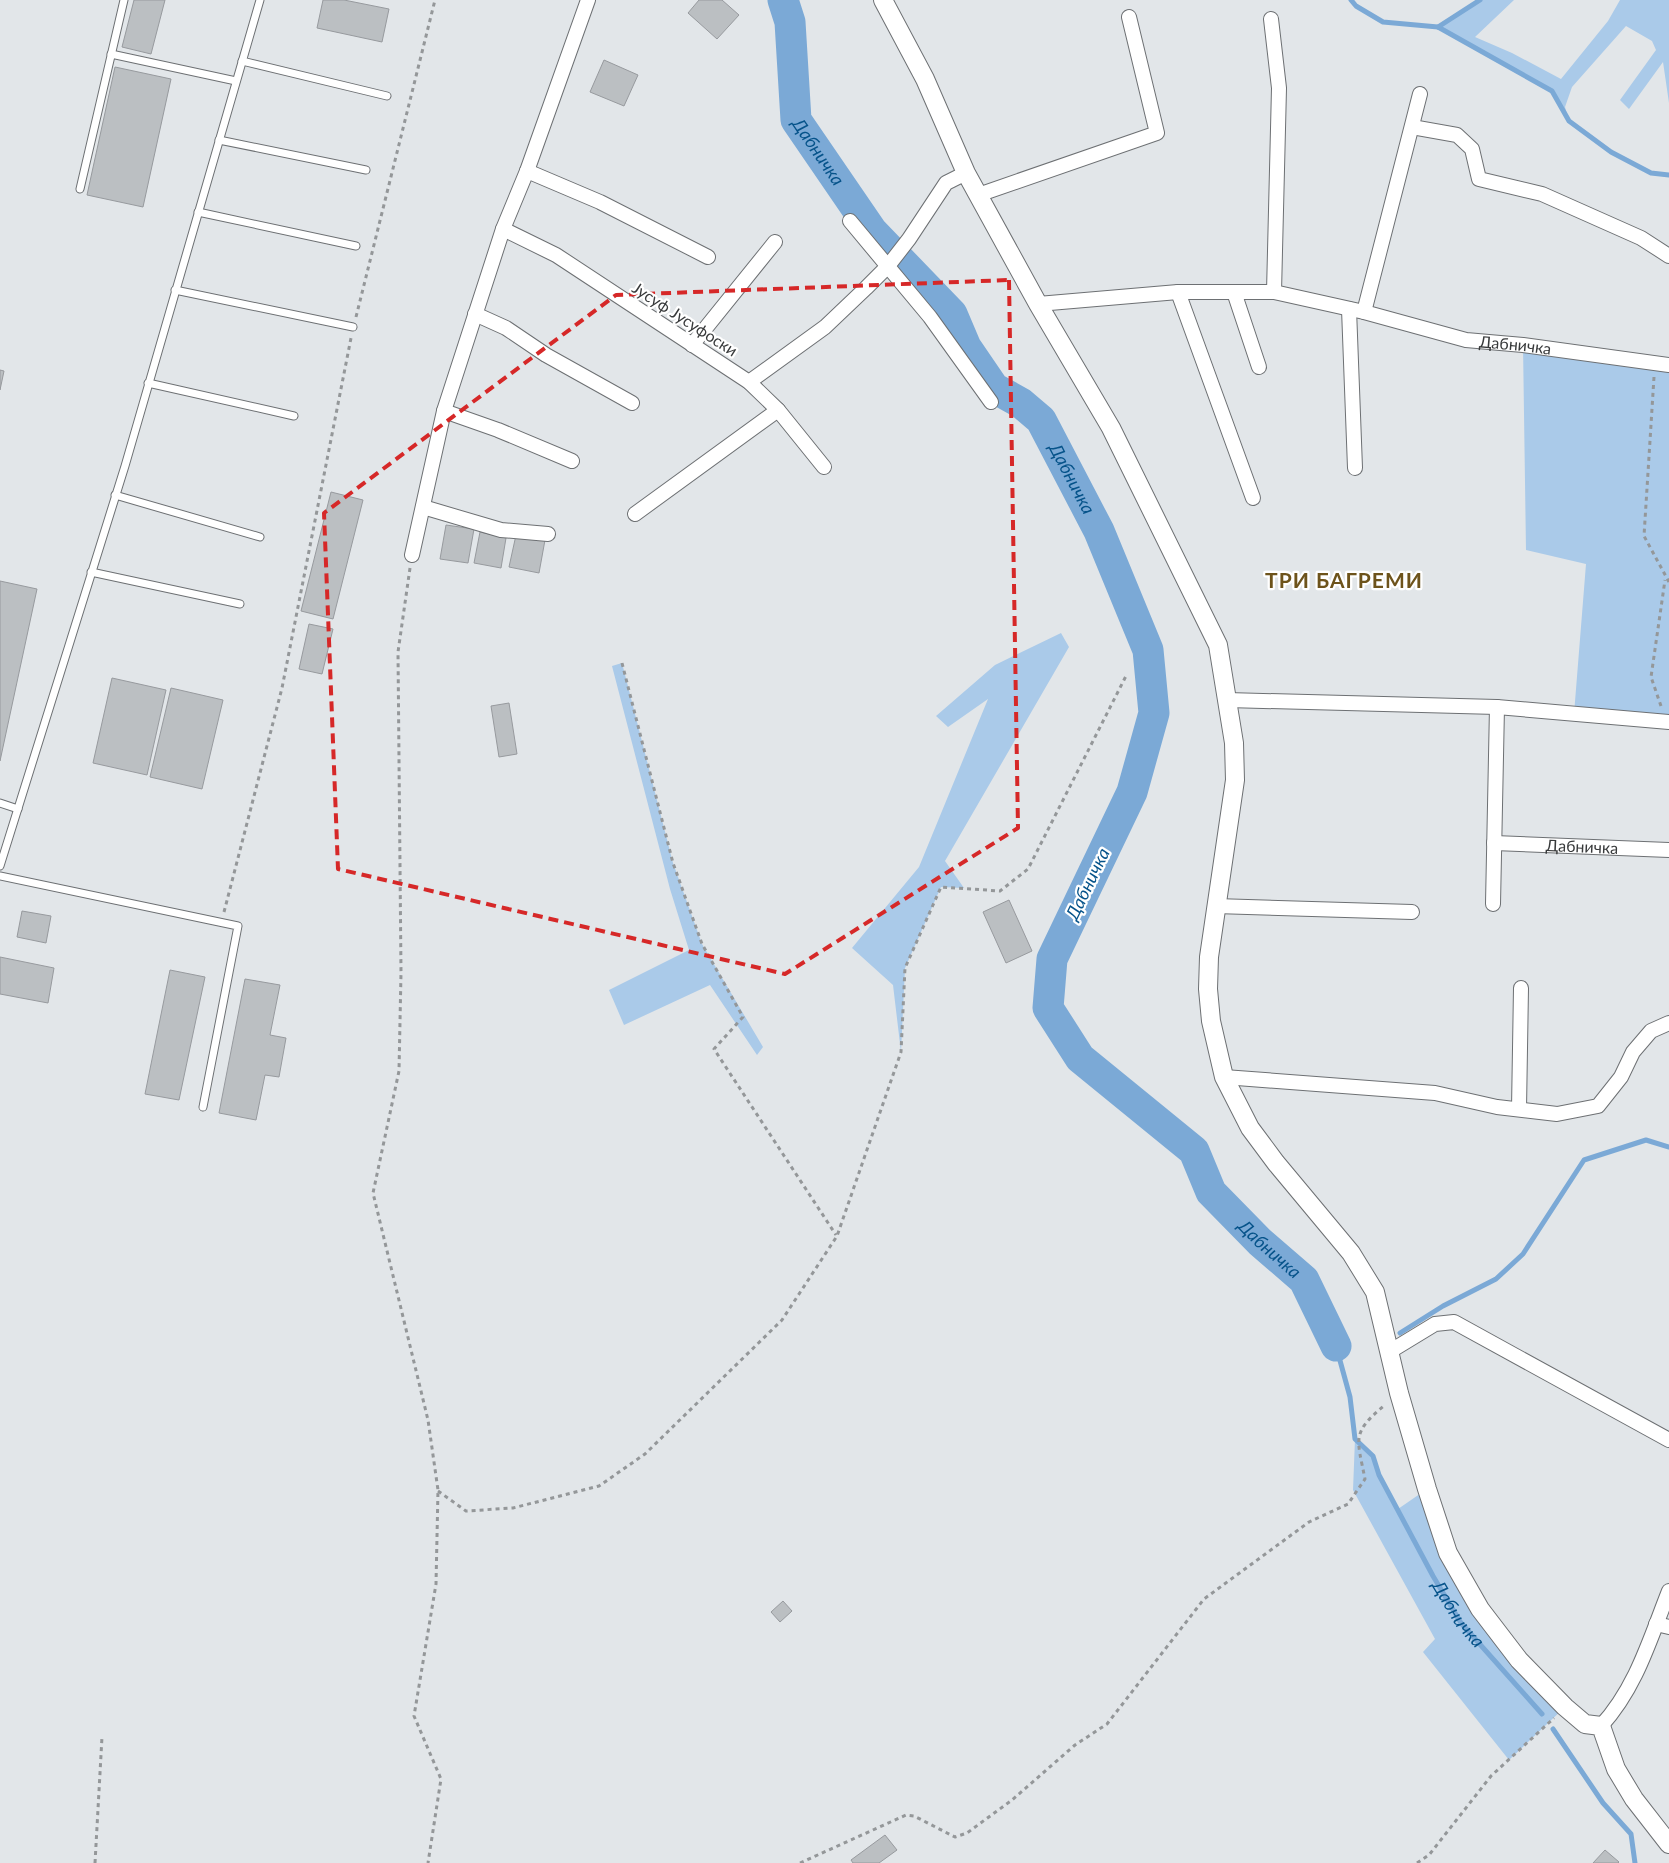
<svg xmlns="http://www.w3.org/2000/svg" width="1669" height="1863" font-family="Lato,sans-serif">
	<rect width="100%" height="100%" fill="#e2e6e9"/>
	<g fill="#aacae9">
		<path d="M1480,0H1514L1475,37L1512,53L1561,79L1608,21L1620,0H1669V103L1663,62L1629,109L1620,100L1656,50L1652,41L1626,26L1572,87L1565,107L1569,121L1552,91L1438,27Z"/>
		<path d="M1523,345L1669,365V722L1574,714L1586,564L1526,550Z"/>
		<path d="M1061,633L1069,647L945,861L964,888L941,887L905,968L901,1052L893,985L852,948L919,867L988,699L948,727L936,716L995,665Z"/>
		<path d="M622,663L673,863L702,944L763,1047L757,1055L710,985L624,1025L609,990L689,950L670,889L612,666Z"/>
		<path d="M1355,1439L1373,1456L1379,1475L1398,1509L1427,1489L1448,1553L1565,1707L1509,1760L1423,1652L1435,1639L1353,1490Z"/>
	</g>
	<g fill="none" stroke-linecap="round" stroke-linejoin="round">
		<g stroke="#7ba9d6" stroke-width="5">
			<path d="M1351,0L1356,6L1383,22L1438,27L1552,91L1569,121L1611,152L1651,173L1669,175"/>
			<path d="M1438,27L1480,0"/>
			<path d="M1400,1333L1443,1306L1496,1279L1523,1254L1584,1160L1646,1140L1669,1147"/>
			<path id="s1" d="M1336,1346L1350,1397L1355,1439L1373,1456L1379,1475L1433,1576L1461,1623L1542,1714"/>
			<path d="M1553,1729L1603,1803L1631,1834L1635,1863"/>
		</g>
		<path stroke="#7ba9d6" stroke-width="31" id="s2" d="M783,0L790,22L796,120L872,231L952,314L966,347L994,388L1021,403L1041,420L1099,531L1148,650L1154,713L1132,792L1052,959L1048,1008L1080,1058L1194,1151L1211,1192L1260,1242L1304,1280L1336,1346"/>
	</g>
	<g fill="#bbbfc2" stroke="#979a9e">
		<path d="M134,0H165L151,54L122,47Z"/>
		<path d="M323,0H344L389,9L382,42L317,28Z"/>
		<path d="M699,0H722L739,15L717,39L688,13Z"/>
		<path d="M604,60L638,75L624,106L590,92Z"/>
		<path d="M115,67L171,79L143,207L87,195Z"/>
		<path d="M0,370L4,371L0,390Z"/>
		<path d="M331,492L363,500L333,619L301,611Z"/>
		<path d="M446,525L474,529L468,563L440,559Z"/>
		<path d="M480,532L506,538L501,568L474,563Z"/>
		<path d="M516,535L545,540L539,573L509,567Z"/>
		<path d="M0,581L37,589L0,761Z"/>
		<path d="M309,624L333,629L322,674L299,669Z"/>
		<path d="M112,678L166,690L147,775L93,763Z"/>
		<path d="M171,688L223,700L202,789L150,777Z"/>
		<path d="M509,703L517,754L499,757L491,706Z"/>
		<path d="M1009,900L1032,951L1006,963L983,912Z"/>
		<path d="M22,911L51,916L46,943L17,937Z"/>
		<path d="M0,957L54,968L48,1003L0,994Z"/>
		<path d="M170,970L205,977L179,1100L145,1094Z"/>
		<path d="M245,979L280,985L270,1035L286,1038L279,1077L265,1075L256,1120L219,1113Z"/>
		<path d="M783,1601L792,1611L780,1622L771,1612Z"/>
		<path d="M885,1835L897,1850L879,1863H853L851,1860Z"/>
		<path d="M1605,1850L1619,1862L1618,1863H1593Z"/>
	</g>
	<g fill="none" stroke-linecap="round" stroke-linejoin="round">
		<defs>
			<g id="service">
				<path d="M111,54L236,81"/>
				<path d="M242,61L387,96"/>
				<path d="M219,140L366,170"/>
				<path d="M80,189L124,0"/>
				<path d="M198,212L356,246"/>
				<path d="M175,290L353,327"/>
				<path d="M148,383L294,416"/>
				<path d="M115,495L260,537"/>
				<path d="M91,572L240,604"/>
				<path d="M0,803L18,809"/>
				<path d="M0,866L125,466L260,0"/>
				<path d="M0,876L238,926L203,1107"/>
			</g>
			<g id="minor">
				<path d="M1271,19L1279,88L1274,292"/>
				<path d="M1412,127L1457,135L1472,149L1479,179L1542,194L1641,238L1669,256"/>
				<path d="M527,171L600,202L708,257"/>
				<path d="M978,195L1157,133L1129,17"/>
				<path d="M850,221L930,317L991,402"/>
				<path d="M503,229L556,255L749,382L778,410L824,467"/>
				<path d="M1178,292L1253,498"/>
				<path d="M1234,292L1259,367"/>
				<path id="s3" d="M1038,304L1178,292H1274L1364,312L1466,340L1523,345L1669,365"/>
				<path d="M1349,309L1355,468"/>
				<path d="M1364,312L1420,94"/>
				<path d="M475,314L506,328L546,355L632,403"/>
				<path d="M692,345L775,242"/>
				<path d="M749,382L825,327L866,288L888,266L909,239L946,183L966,173"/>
				<path d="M444,411L498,430L572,461"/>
				<path d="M423,507L501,530L548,534"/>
				<path d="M635,514L778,410"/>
				<path d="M412,555L444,411L503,229L527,171L588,0"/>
				<path d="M1227,700L1497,707L1669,722"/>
				<path id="s4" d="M1494,843L1669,850"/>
				<path d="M1493,904L1497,707"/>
				<path d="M1215,906L1412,912"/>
				<path d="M1224,1077L1435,1093L1497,1107L1557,1114L1598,1106L1621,1077L1633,1052L1651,1031L1669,1023"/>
				<path d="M1519,1109L1521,988"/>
				<path d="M1389,1352L1435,1324L1454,1322L1669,1440"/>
				<path d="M1656,1624L1669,1627"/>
				<path d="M1601,1726C1636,1688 1650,1639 1669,1591"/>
			</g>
			<path id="tertiary" d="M883,0L925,79L966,173L1038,304L1111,428L1218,645L1234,743L1235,780L1209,957L1208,989L1211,1021L1224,1077L1250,1128L1276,1163L1351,1253L1375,1292L1399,1393L1427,1489L1448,1553L1480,1609L1519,1660L1565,1707L1585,1724L1601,1726L1616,1769L1634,1799L1669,1844"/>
		</defs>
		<use href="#service" stroke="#6d7073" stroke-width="9"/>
		<use href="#minor" stroke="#6d7073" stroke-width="16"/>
		<use href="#tertiary" stroke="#6d7073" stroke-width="20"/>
		<g stroke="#949799" stroke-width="3" stroke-dasharray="4 4" stroke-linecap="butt">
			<path d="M356,317L435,0"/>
			<path d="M1654,377L1644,536L1669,582"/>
			<path d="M410,568L398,652L401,973L399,1071L373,1193L428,1420L438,1490L436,1584L414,1716L441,1779L428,1863"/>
			<path d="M622,663L673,863L702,944L743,1017L714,1049L836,1235"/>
			<path d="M1661,706L1651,677L1665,580"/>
			<path d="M224,912L282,688L351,338"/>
			<path d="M438,1491L466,1511L513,1508L599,1486L645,1454L782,1320L837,1236L901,1052L905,968L941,887L1000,891L1028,869L1127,674"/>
			<path d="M95,1863L102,1737"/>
			<path d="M800,1863L906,1815L914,1816L955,1837L967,1833L1012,1800L1075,1745L1107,1724L1204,1599L1309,1522L1348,1504L1365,1479C1357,1438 1351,1433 1385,1405"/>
			<path d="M1417,1863L1429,1855L1491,1776L1554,1718"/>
		</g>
		<use href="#service" stroke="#fff" stroke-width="7"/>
		<use href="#minor" stroke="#fff" stroke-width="14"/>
		<use href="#tertiary" stroke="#fff" stroke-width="18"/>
	</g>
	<path fill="none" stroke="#d62828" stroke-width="4" stroke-dasharray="10 6" stroke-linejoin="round" d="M1009,280L1018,828L785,974L338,869L324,513L616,295Z"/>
	<g text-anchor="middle" stroke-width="4.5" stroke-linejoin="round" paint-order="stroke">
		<g font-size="16" fill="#383a3b" stroke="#fff">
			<text transform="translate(685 319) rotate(33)" y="6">Јусуф Јусуфоски</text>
			<text dy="6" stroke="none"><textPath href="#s3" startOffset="484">Дабничка</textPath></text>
			<text dy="6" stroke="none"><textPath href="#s4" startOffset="88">Дабничка</textPath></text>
		</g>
		<g font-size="18" font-style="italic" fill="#06538a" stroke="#fff">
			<text dy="6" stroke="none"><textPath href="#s2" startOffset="160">Дабничка</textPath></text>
			<text dy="6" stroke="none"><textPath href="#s2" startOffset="580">Дабничка</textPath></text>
			<text transform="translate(1088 884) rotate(-64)" y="6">Дабничка</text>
			<text dy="6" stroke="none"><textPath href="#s2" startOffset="1480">Дабничка</textPath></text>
			<text dy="6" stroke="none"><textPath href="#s1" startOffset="300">Дабничка</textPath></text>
		</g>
		<g font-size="21" font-weight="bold" letter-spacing="1" fill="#6d531b" stroke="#fff">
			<text x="1344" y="588">ТРИ БАГРЕМИ</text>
		</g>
	</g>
</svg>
